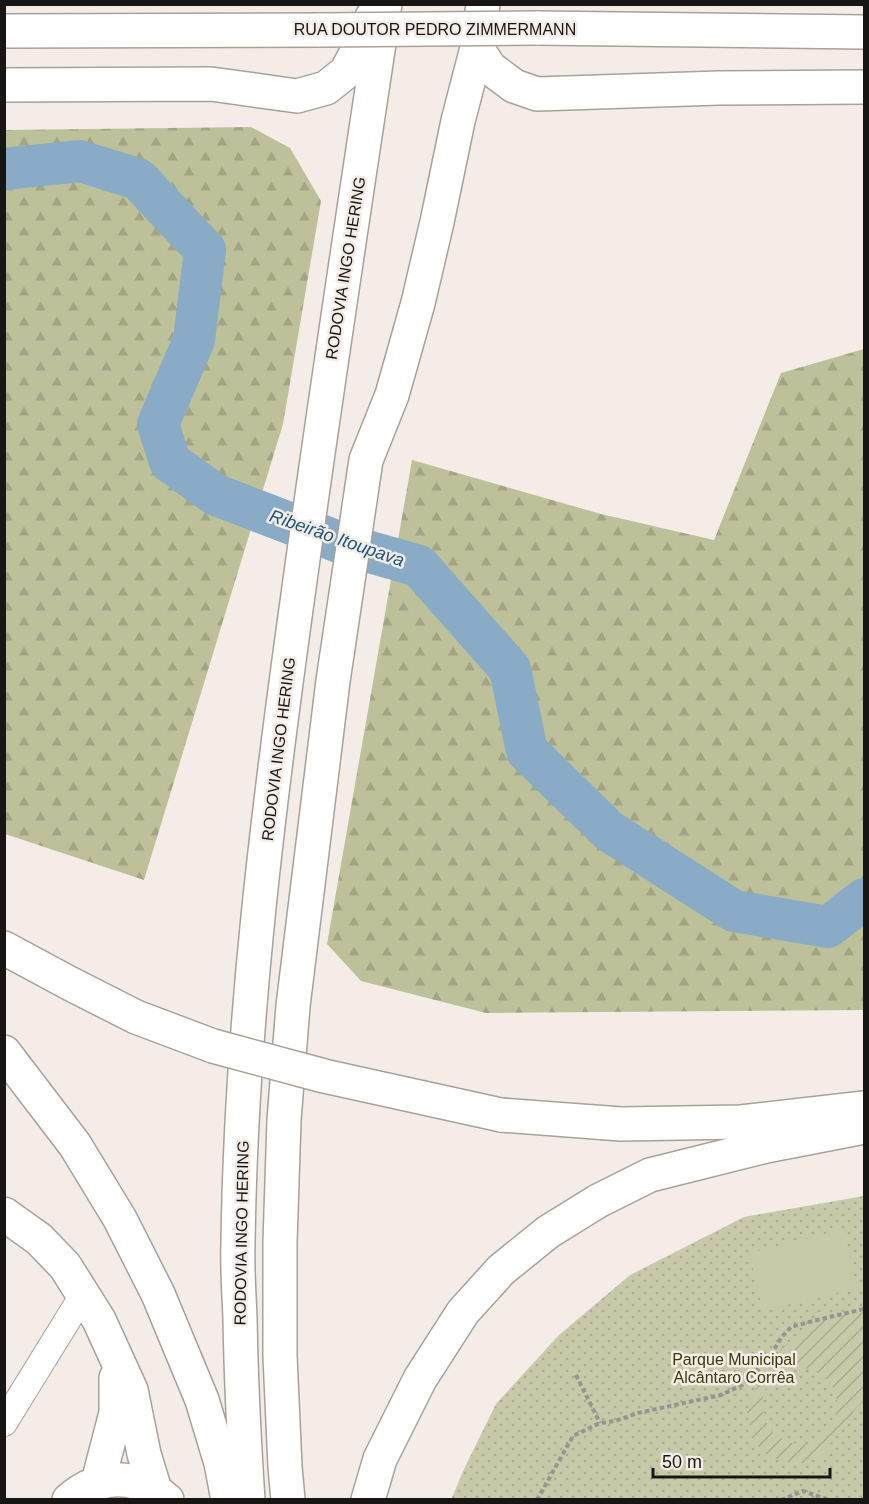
<svg xmlns="http://www.w3.org/2000/svg" width="869" height="1504" font-family="Helvetica,sans-serif">
	<defs>
		<pattern id="grass-dots" width="8" height="8" patternUnits="userSpaceOnUse" patternTransform="scale(1.5)"><rect width="8" height="8" fill="#c6caa8"/><path d="M2 2h.1M6 6h.1" fill="none" stroke="#a9ad90" stroke-width="1.8" stroke-linecap="round"/></pattern>
		<pattern id="forest-firs" width="22" height="20" patternUnits="userSpaceOnUse" patternTransform="scale(1.5)"><rect width="22" height="20" fill="#bdc199"/><path d="M5 1l3.5 6h-7zM16 11l3.5 6h-7z" fill="#a2a583"/></pattern>
		<pattern id="garden-furrows" width="10" height="10" patternUnits="userSpaceOnUse" patternTransform="scale(1.5)"><rect width="10" height="10" fill="#c6caa8"/><path d="M-1 1l2-2M0 10L10 0M9 11l2-2" fill="none" stroke="#a9ad90"/></pattern>
	</defs>
	<rect width="100%" height="100%" fill="#f4ede7"/>
	<path fill="url(#grass-dots)" d="M864,1196V1499L451,1500L464,1469L496,1404L559,1335L630,1275L744,1217Z"/>
	<g fill="url(#forest-firs)">
		<path d="M251,127L290,148L321,201L283,424L144,880L5,834V130Z"/>
		<path d="M864,349V1010L486,1013L361,981L327,944L412,460L601,514L714,540L781,373Z"/>
	</g>
	<path fill="url(#garden-furrows)" fill-rule="evenodd" d="M864,1312V1402L857,1407L820,1458L803,1463L777,1459L762,1452L752,1437L747,1412L757,1386L781,1349L809,1325L842,1314ZM799,1367C865,1377 835,1459 787,1441C779,1438 773,1434 769,1427C756,1407 762,1379 785,1370C790,1368 795,1368 799,1367Z"/>
	<path fill="#c6caa8" d="M843,1229L857,1288L763,1311L749,1253Z"/>
	<g fill="none" stroke-linecap="round" stroke-linejoin="round">
		<path stroke="#89abc5" stroke-width="42" d="M4,169L80,161L138,179L205,250L194,340L158,424L170,462L216,495L349,546L419,566L510,669L527,751L609,831L734,911L828,927L864,899"/>
		<defs>
			<path id="minor" d="M4,1423L83,1295"/>
			<g id="tertiary">
				<path d="M4,1214L39,1239L65,1266L99,1320L131,1390L144,1454L155,1490"/>
				<path d="M98,1482L116,1413V1378"/>
				<path d="M69,1500C100,1473 136,1473 167,1500"/>
			</g>
			<g id="primary">
				<path d="M536,28L864,32"/>
				<path d="M4,31L320,30"/>
				<path d="M477,48L490,68L514,86L537,94L719,88L864,87"/>
				<path d="M4,948L69,983L136,1017L213,1046"/>
				<path d="M501,1115L621,1124L741,1122L864,1108"/>
			</g>
			<g id="motorway">
				<path d="M4,85L211,84L297,96L326,88L346,72L360,46L372,17"/>
				<path d="M4,1052L75,1145L120,1219L158,1294L202,1400L221,1463L228,1500"/>
				<path d="M248,1500C244,1439 241,1379 240,1318C239,1293 237,1268 238,1243C241,1026 268,810 298,595C325,398 355,201 385,4"/>
				<path d="M288,1500L285,1467L280,1356V1242L284,1120L293,1006L333,681L366,460L392,395L418,303L437,222L458,121L477,48L483,4"/>
				<path d="M368,1500L380,1459L420,1379L463,1312L501,1270L548,1232L598,1201L650,1175L766,1146L864,1127"/>
			</g>
		</defs>
		<use href="#minor" stroke="#a7a19b" stroke-width="28"/>
		<use href="#tertiary" stroke="#a7a19b" stroke-width="36"/>
		<use href="#primary" stroke="#a7a19b" stroke-width="36"/>
		<use href="#motorway" stroke="#a7a19b" stroke-width="36"/>
		<g stroke="#98948f" stroke-width="4" stroke-dasharray="4.5 3" stroke-linecap="butt">
			<path d="M576,1375L600,1423"/>
			<path d="M537,1500L573,1436L600,1423L615,1421L638,1413L721,1395L742,1385L769,1358L781,1338L791,1327L817,1320L864,1309"/>
			<path d="M781,1500L803,1491L829,1500"/>
		</g>
		<use href="#minor" stroke="#fff" stroke-width="26"/>
		<use href="#tertiary" stroke="#fff" stroke-width="33"/>
		<use href="#primary" stroke="#fff" stroke-width="33"/>
		<use href="#motorway" stroke="#fff" stroke-width="33"/>
		<defs>
			<g id="primary-bridge">
				<path d="M320,30L536,28"/>
				<path d="M213,1046L324,1076L501,1115"/>
			</g>
		</defs>
		<use href="#primary-bridge" stroke="#a7a19b" stroke-width="36" stroke-linecap="butt"/>
		<use href="#primary-bridge" stroke="#fff" stroke-width="33"/>
	</g>
	<g text-anchor="middle" stroke-width="5" stroke-linejoin="round" paint-order="stroke">
		<g font-size="16" fill="#181614" stroke="#f4ede7">
			<text x="435" y="35">RUA DOUTOR PEDRO ZIMMERMANN</text>
			<text transform="translate(345 268) rotate(-81)" y="6">RODOVIA INGO HERING</text>
			<text transform="translate(278 749) rotate(-83)" y="6">RODOVIA INGO HERING</text>
			<text transform="translate(241 1233) rotate(-89)" y="6">RODOVIA INGO HERING</text>
		</g>
		<g font-size="16" fill="#383a09" stroke="#f4ede7">
			<text x="734" y="1365">Parque Municipal<tspan x="734" dy="18">Alcântaro Corrêa</tspan></text>
		</g>
		<g font-size="18" font-style="italic" fill="#1e567b" stroke="#f4ede7">
			<text transform="translate(337 538) rotate(19)" y="6">Ribeirão Itoupava</text>
		</g>
	</g>
	<rect width="869" height="1504" fill="none" stroke="#181614" stroke-width="12"/>
	<path d="M653 1468v9h177v-9" fill="none" stroke="#181614" stroke-width="3"/>
	<text x="662" y="1468" font-size="18" fill="#181614" stroke="#f4ede7" stroke-width="4.5" paint-order="stroke">50 m</text>
</svg>
